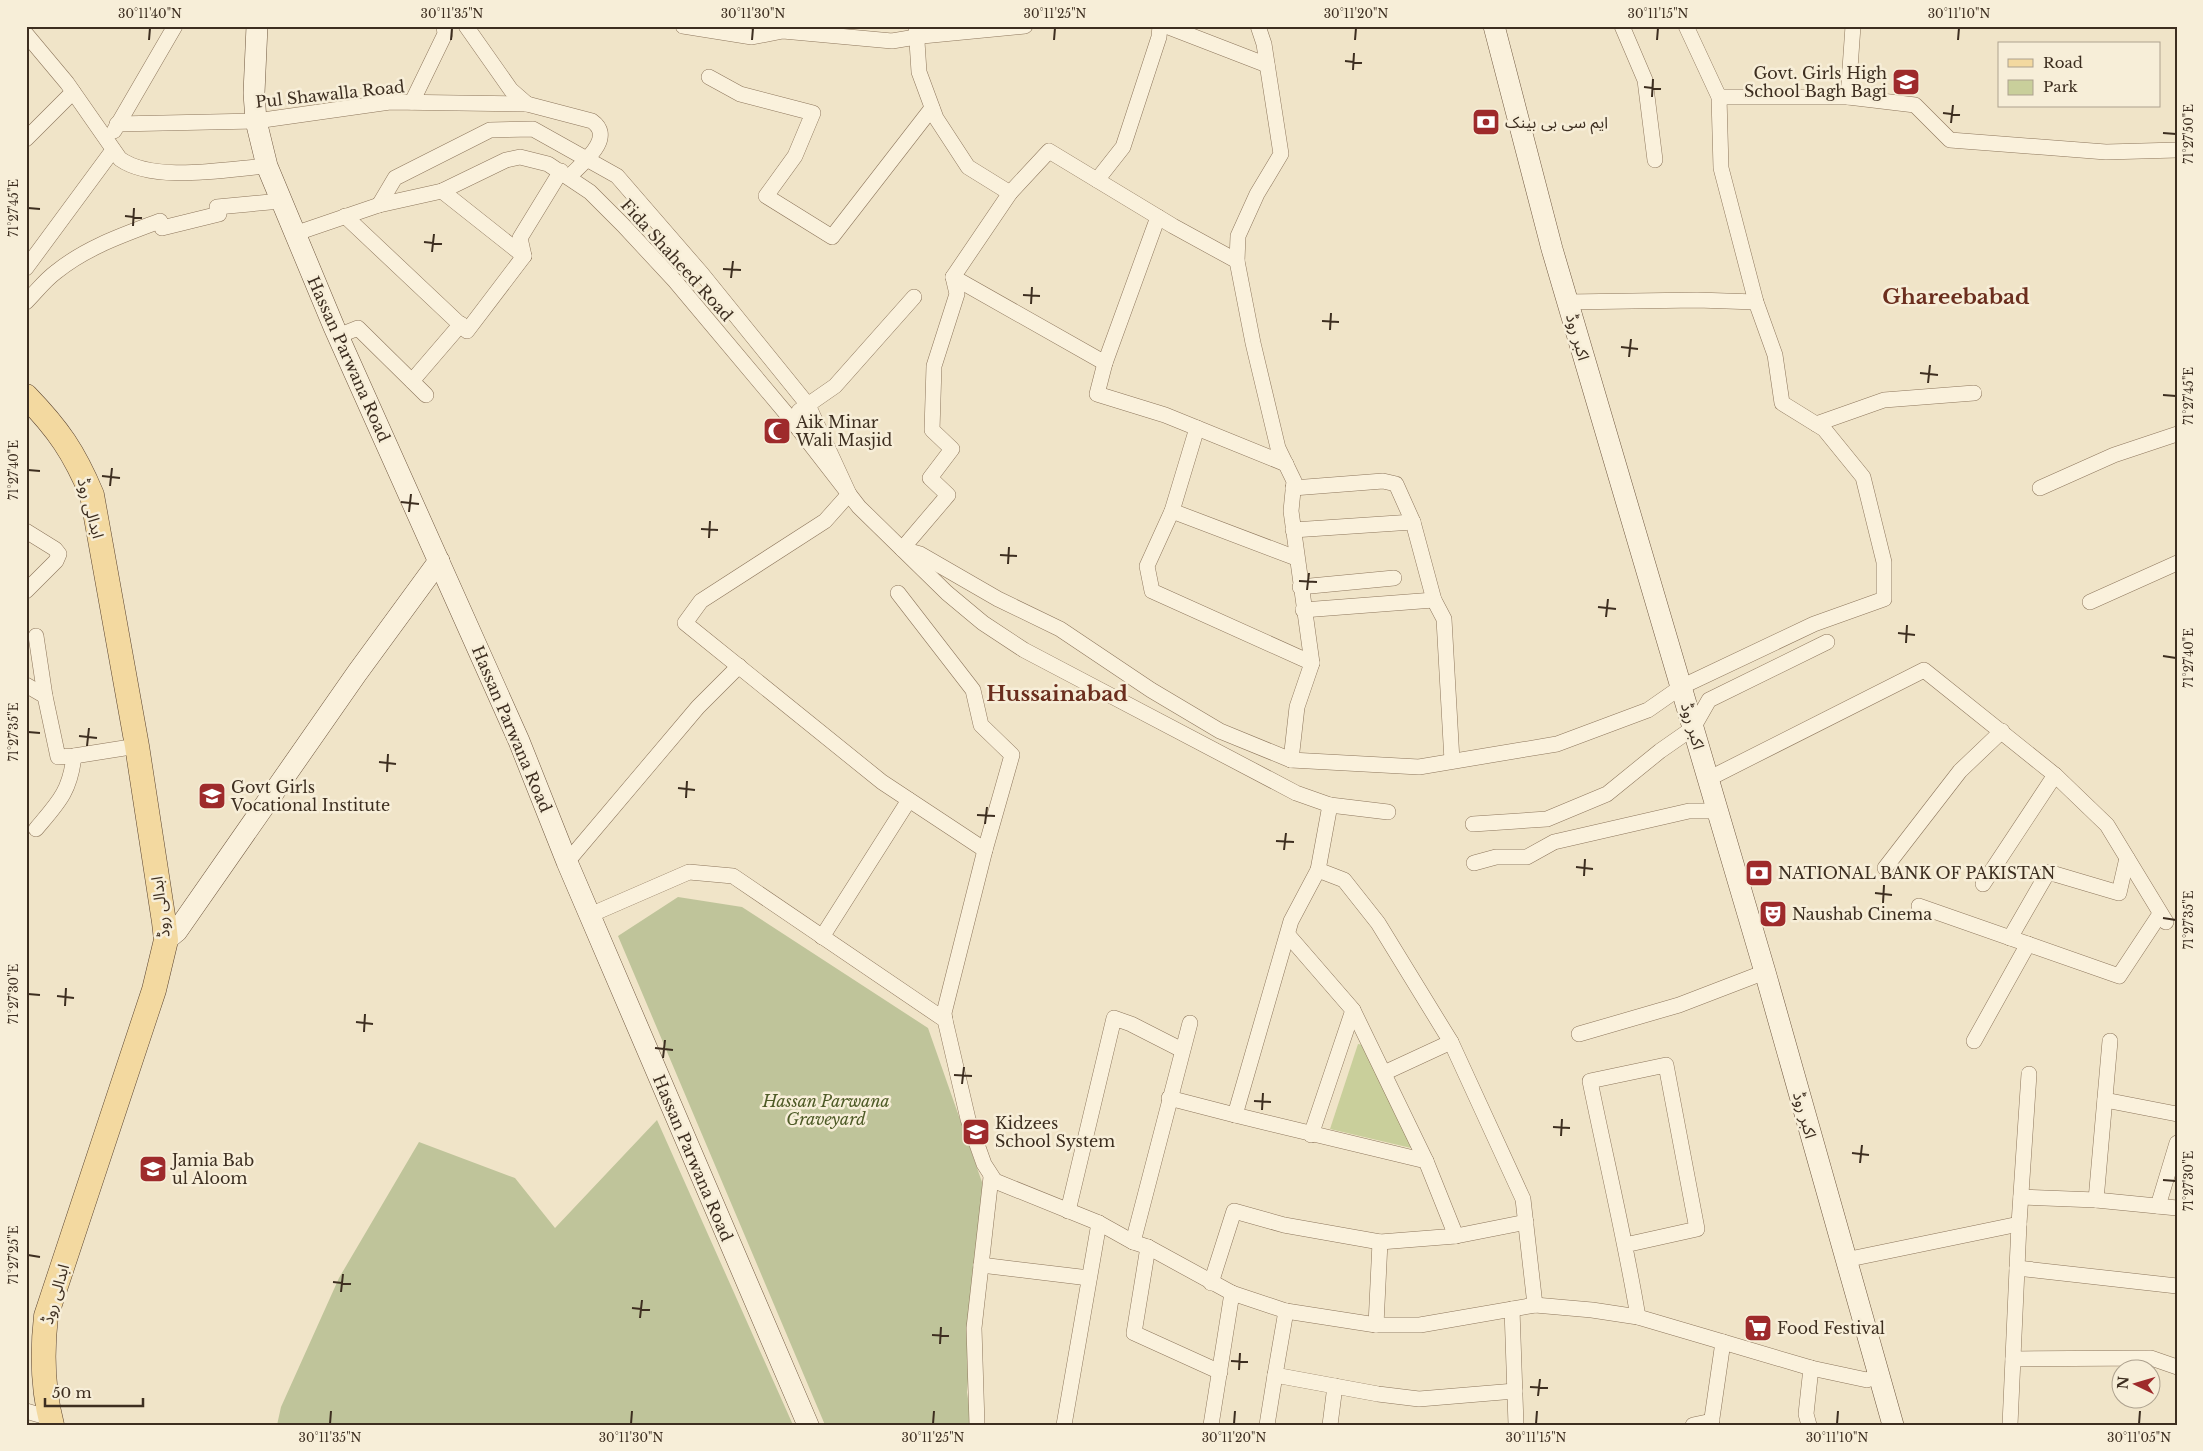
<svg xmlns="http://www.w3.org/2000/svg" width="2203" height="1451" font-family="'Libre Baskerville','Noto Sans Arabic',serif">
	<rect width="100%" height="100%" fill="#f0e4c8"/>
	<path fill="#c9cf9b" d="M1358,1044L1369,1046L1411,1148L1330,1129Z"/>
	<g fill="#bfc49a">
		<path d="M678,897L742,907L928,1028L983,1185L967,1392L972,1425H825L618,936Z"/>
		<path d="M657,1120L793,1425H277L281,1407L339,1278L419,1142L515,1178L555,1228Z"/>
	</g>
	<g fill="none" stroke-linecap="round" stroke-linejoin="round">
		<defs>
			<g id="street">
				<path d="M466,26L511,90L527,104"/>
				<path d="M683,26L752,37L783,31L892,41L922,36L1025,26"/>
				<path d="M916,26L919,72L936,118L968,167L1010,193L1049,151L1173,226L1237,261"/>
				<path d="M1166,26L1267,65"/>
				<path d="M1258,26L1264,44L1281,154L1257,194L1238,236L1237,261L1253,343L1278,448L1294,481L1291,511L1312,663L1297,707L1291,760"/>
				<path d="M1622,26L1645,80L1655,160"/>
				<path d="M26,34L67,83L120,159C154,183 226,169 267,166"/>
				<path d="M709,77L740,94L813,113L795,156L766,196L832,237L932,108"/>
				<path d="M1719,97H1848L1915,105L1950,140L2106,152L2177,150"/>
				<path d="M1848,97L1853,26"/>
				<path d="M412,102L445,34L444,26"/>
				<path d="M117,124L256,121L390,102L527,104L592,121C616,138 582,163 569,177"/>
				<path d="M114,131L175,26"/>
				<path d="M26,139L73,92"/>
				<path d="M1097,180L1123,147L1159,37L1160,26"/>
				<path d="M442,191L524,256"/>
				<path d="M1010,193L953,277L957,294L934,366L932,430L952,449L930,478L948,495L902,549L920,554L998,599L1060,629L1151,690L1220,731L1291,760L1419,767L1557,744L1648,710L1681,687L1814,624L1884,599V562L1863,477L1824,429L1782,403L1775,355L1756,302L1721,168L1719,97L1686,26"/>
				<path d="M379,205L395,178L490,130L533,129L617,176L702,274L808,405L849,494L825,521L701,601L685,623L882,782L985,850"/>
				<path d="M345,216L467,331L524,256L520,238L561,171"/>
				<path d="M294,234L379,205L442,191L506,160L520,157L548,164L590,192L623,225L675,281L790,418L859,507L947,593L983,623L1024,650L1296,793L1330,805L1388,812"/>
				<path d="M26,268L113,150"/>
				<path d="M953,277L1105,363L1158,217"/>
				<path d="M26,302C36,292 45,280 56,272C87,247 123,235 160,221L162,228L219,214L217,207L281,201"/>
				<path d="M1568,302L1697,300L1756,302"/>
				<path d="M338,336L358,328L426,395"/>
				<path d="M1105,363L1097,394L1165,415L1286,464"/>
				<path d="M412,381L461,324"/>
				<path d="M799,411L835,386L914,297"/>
				<path d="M1816,424L1884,400L1974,393"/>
				<path d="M1197,428L1172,511L1147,566L1152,591L1312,663"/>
				<path d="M1293,488L1383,481L1396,484L1413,522L1434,600L1444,619L1452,761"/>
				<path d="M2040,488L2114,455L2177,434"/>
				<path d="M1172,511L1296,558"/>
				<path d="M1293,530L1413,522"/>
				<path d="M26,531L55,549L59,554L56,561L26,591"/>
				<path d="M1300,587L1394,578"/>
				<path d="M898,593L973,690L981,725L1012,755L985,850L944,1013L945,1020"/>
				<path d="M2090,602L2177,563"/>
				<path d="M1303,610L1434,600"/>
				<path d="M36,636L45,696L58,757L74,756L137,746"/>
				<path d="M26,685L45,696"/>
				<path d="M1708,779L1924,670L2055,775L2107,825L2166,922"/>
				<path d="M1330,805L1318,870L1344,880L1378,923L1451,1042L1523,1199L1535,1305"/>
				<path d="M1473,824L1547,819L1607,794L1660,751L1693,728L1709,700L1827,642"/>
				<path d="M36,829C58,803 70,792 74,756"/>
				<path d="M567,862L698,707L739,666"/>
				<path d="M1474,863L1496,857H1527L1554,842L1689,811H1718"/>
				<path d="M1885,868L1960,771L2002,731"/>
				<path d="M1983,884L2055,775"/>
				<path d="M1919,906L2119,976L2160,914"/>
				<path d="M590,915L689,872L733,876L945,1020L968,1119L984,1164L995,1181L1099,1223L1133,1242L1148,1247L1232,1293L1286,1311L1376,1325H1420L1535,1305L1592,1310L1638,1317L1723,1342"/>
				<path d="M1288,935L1353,1010L1311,1135"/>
				<path d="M822,937L909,800"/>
				<path d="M2010,938L2048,872L2119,893L2127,858"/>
				<path d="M1353,1010L1426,1161"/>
				<path d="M1579,1034L1679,1005L1765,972"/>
				<path d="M1974,1041L2028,944"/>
				<path d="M1384,1073L1451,1042"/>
				<path d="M1169,1098L1235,1115"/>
				<path d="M2105,1100L2177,1114"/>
				<path d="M2021,1197L2096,1200L2177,1208"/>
				<path d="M2096,1200L2110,1041"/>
				<path d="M2158,1206L2177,1143"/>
				<path d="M1068,1211L1114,1018L1131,1024L1182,1050"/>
				<path d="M1456,1236L1526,1222"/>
				<path d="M1133,1242L1190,1023"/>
				<path d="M1625,1245L1697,1229L1666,1065L1590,1081C1606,1160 1625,1238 1638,1317"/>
				<path d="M1148,1247L1134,1333L1220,1372"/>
				<path d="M1845,1260L2019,1224L2029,1074"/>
				<path d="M981,1265L1089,1278"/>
				<path d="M2017,1268L2177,1286"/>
				<path d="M1211,1283L1234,1211L1284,1225L1380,1242L1456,1236L1426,1161L1235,1115L1291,921L1318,870"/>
				<path d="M1512,1309L1516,1425"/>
				<path d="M1286,1311L1275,1375L1378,1394L1419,1399L1515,1391"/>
				<path d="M1376,1325L1380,1242"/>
				<path d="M2013,1359L2151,1358L2177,1367"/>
				<path d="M26,1411L50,1418"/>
				<path d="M977,1425L974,1328L991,1177"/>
				<path d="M1064,1425L1099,1223"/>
				<path d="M1211,1425L1232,1293"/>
				<path d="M1267,1425L1275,1375"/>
				<path d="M1330,1425L1335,1386"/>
				<path d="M1693,1425L1712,1421"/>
				<path d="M1711,1425L1723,1342L1811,1368L1867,1380L1878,1375"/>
				<path d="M1809,1425L1806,1414L1811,1368"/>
				<path d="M2010,1425L2019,1224"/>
			</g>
			<g id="secondary">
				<path d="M257,26L254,93L256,121L267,166L334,327L519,741L567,862L808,1425"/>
				<path d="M1494,26L1552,249L1765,972L1893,1425"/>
				<path d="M166,940L177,931L357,673L439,561"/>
			</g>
			<path id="primary" d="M26,396C58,429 74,452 92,495L137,746L164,922L166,940L154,990L46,1316C42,1351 43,1391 52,1425"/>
		</defs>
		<use href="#street" stroke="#8d765c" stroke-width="16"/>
		<use href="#secondary" stroke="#6f573f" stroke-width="22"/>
		<use href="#primary" stroke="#5b4430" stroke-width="25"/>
		<use href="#street" stroke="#faf1dc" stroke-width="15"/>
		<use href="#secondary" stroke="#faf1dc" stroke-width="21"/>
		<use href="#primary" stroke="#f3d9a0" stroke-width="24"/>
	</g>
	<path fill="none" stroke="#3d2e20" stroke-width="2" d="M149,40L150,28M451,40L452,28M752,40L753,28M1054,40L1055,28M1355,40L1356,28M1657,40L1658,28M1958,40L1959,28M1345,61L1362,63M1353,70L1354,53M1644,87L1661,89M1652,97L1653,79M1943,113L1960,115M1951,123L1953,105M2163,133L2176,134M28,208L40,209M125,216L142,218M133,226L134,208M424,242L442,244M432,252L434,234M723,269L741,270M731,278L733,261M1023,295L1040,296M1031,304L1032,287M1322,321L1339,322M1330,330L1331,313M1621,347L1638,349M1629,357L1631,339M1920,373L1938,375M1928,383L1930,365M2163,395L2176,396M28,470L40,471M102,476L120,478M110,486L112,468M401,502L419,504M409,512L411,494M701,529L718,530M709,538L710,521M1000,555L1017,556M1008,564L1009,547M1299,581L1317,582M1307,590L1309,573M1598,607L1616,609M1606,617L1608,599M1898,633L1915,635M1906,643L1907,625M2163,656L2176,658M28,732L40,733M79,736L97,738M87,746L89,728M379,762L396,764M387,772L388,754M678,788L695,790M686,798L687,781M977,815L995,816M985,824L987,807M1276,841L1294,842M1284,850L1286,833M1576,867L1593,869M1584,876L1585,859M1875,893L1892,895M1883,903L1884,885M2163,918L2176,920M28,994L40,995M57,996L74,998M65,1006L66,988M356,1022L373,1024M364,1032L365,1014M655,1048L673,1050M663,1058L665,1040M954,1075L972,1076M962,1084L964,1067M1254,1101L1271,1102M1262,1110L1263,1093M1553,1127L1570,1128M1561,1136L1562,1119M1852,1153L1869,1155M1860,1163L1862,1145M2163,1180L2176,1181M28,1255L40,1257M333,1282L351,1284M341,1292L343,1274M632,1308L650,1310M640,1318L642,1300M932,1335L949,1336M940,1344L941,1327M1231,1361L1248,1362M1239,1370L1240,1353M1530,1387L1548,1388M1538,1396L1540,1379M330,1424L331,1411M631,1424L632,1411M933,1424L934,1411M1234,1424L1235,1411M1536,1424L1537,1411M1837,1424L1838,1411M2139,1424L2140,1411"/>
	<defs>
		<symbol id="school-square" viewBox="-11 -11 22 22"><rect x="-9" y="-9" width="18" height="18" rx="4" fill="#9e2a2b" stroke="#f7eed8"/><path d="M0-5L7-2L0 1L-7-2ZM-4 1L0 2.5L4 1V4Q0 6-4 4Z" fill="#fff"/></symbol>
		<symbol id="bank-square" viewBox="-11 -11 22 22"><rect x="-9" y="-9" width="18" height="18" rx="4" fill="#9e2a2b" stroke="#f7eed8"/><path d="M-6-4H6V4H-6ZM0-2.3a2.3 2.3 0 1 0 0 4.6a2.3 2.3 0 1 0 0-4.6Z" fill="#fff"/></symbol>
		<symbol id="mosque-square" viewBox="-11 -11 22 22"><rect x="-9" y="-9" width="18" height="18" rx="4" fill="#9e2a2b" stroke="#f7eed8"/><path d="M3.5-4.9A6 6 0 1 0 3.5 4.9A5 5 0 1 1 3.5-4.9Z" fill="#fff"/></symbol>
		<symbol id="university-square" viewBox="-11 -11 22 22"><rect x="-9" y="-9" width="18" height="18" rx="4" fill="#9e2a2b" stroke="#f7eed8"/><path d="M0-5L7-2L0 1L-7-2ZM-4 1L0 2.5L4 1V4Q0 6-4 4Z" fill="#fff"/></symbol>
		<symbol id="theatre-square" viewBox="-11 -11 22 22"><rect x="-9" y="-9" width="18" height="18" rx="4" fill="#9e2a2b" stroke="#f7eed8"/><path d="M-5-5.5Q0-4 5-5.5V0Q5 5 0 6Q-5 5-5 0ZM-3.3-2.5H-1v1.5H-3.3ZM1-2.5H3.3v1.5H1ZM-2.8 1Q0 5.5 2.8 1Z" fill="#fff"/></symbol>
		<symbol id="supermarket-square" viewBox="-11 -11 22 22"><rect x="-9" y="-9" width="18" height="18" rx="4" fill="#9e2a2b" stroke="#f7eed8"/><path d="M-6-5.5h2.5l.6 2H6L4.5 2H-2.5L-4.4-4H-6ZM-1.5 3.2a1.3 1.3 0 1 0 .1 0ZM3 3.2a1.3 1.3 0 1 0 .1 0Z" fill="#fff"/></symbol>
	</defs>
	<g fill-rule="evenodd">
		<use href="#school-square" x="1890" y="66" width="32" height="32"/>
		<use href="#bank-square" x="1470" y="106" width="32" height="32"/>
		<use href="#mosque-square" x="761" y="415" width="32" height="32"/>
		<use href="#university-square" x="196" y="780" width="32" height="32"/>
		<use href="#bank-square" x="1743" y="857" width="32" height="32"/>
		<use href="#theatre-square" x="1757" y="898" width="32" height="32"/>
		<use href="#school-square" x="960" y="1116" width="32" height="32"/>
		<use href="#school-square" x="137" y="1153" width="32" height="32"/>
		<use href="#supermarket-square" x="1742" y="1312" width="32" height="32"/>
	</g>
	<g text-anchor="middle" stroke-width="5" stroke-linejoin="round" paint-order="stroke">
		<g font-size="16" fill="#3d2e20" stroke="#f7eed8" text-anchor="start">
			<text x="1887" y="79" text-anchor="end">Govt. Girls High<tspan x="1887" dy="18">School Bagh Bagi</tspan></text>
			<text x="1505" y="128">ایم سی بی بینک</text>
			<text x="796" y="428">Aik Minar<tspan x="796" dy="18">Wali Masjid</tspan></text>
			<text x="231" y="793">Govt Girls<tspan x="231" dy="18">Vocational Institute</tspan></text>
			<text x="1778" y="879">NATIONAL BANK OF PAKISTAN</text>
			<text x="1792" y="920">Naushab Cinema</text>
			<text x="995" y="1129">Kidzees<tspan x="995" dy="18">School System</tspan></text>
			<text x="172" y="1166">Jamia Bab<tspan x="172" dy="18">ul Aloom</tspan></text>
			<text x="1777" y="1334">Food Festival</text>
		</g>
		<g font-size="16" fill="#3d2e20" stroke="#f7eed8">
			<text transform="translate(330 94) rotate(-6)" y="6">Pul Shawalla Road</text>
			<text transform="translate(677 260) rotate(48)" y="6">Fida Shaheed Road</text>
			<text transform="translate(1578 337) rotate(74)" y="6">اکبر روڈ</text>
			<text transform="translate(349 359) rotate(66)" y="6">Hassan Parwana Road</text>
			<text transform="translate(91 508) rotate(75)" y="6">ابدالی روڈ</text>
			<text transform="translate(1693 726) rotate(74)" y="6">اکبر روڈ</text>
			<text transform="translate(512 729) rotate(67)" y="6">Hassan Parwana Road</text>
			<text transform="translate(160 907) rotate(-97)" y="6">ابدالی روڈ</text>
			<text transform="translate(1805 1115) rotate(74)" y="6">اکبر روڈ</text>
			<text transform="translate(693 1158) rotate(67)" y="6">Hassan Parwana Road</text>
			<text transform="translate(55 1294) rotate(-74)" y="6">ابدالی روڈ</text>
		</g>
		<g font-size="16" font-style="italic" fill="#4d5a26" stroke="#f7eed8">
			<text x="826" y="1107">Hassan Parwana<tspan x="826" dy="18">Graveyard</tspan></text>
		</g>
		<g font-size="21" font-weight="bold" fill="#6b2e1e" stroke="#f7eed8">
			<text x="1956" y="304">Ghareebabad</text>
			<text x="1057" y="701">Hussainabad</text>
		</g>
	</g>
	<rect width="2203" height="1451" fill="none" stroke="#f7eed8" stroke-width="55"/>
	<rect x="1998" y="42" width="162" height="65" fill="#f7eed8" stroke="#ada18e"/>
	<rect x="2008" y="59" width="25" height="8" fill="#f3d9a0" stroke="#ada18e"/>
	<text x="2043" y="68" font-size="15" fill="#3d2e20">Road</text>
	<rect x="2008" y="80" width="25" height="15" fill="#c9cf9b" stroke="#ada18e"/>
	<text x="2043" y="92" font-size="15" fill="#3d2e20">Park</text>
	<g transform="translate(2136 1384) rotate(275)"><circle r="24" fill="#f7eed8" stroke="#ada18e"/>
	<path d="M0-4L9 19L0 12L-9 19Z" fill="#9e2a2b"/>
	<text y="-8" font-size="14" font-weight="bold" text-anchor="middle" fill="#3d2e20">N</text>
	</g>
	<path d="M45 1398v8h98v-8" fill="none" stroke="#3d2e20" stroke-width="2.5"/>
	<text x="52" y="1398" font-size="15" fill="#3d2e20" stroke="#f7eed8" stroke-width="4" paint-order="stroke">50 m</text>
	<rect x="28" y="28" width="2148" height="1396" fill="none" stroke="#3d2e20" stroke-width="2"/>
	<g font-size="12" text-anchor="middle" fill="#3d2e20">
		<text x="150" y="18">30°11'40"N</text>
		<text x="452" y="18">30°11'35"N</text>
		<text x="753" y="18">30°11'30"N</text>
		<text x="1055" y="18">30°11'25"N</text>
		<text x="1356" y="18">30°11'20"N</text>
		<text x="1658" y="18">30°11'15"N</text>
		<text x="1959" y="18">30°11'10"N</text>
		<text transform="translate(2189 134) rotate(-90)" y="4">71°27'50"E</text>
		<text transform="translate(14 208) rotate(-90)" y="4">71°27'45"E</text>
		<text transform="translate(2189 396) rotate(-90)" y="4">71°27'45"E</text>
		<text transform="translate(14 470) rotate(-90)" y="4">71°27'40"E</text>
		<text transform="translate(2189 658) rotate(-90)" y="4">71°27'40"E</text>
		<text transform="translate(14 732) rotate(-90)" y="4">71°27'35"E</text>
		<text transform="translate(2189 920) rotate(-90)" y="4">71°27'35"E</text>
		<text transform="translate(14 994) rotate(-90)" y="4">71°27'30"E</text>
		<text transform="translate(2189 1181) rotate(-90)" y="4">71°27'30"E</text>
		<text transform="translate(14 1255) rotate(-90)" y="4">71°27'25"E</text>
		<text x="330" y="1442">30°11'35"N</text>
		<text x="631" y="1442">30°11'30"N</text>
		<text x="933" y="1442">30°11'25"N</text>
		<text x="1234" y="1442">30°11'20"N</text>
		<text x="1536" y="1442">30°11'15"N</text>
		<text x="1837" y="1442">30°11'10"N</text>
		<text x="2139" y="1442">30°11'05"N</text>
	</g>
</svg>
